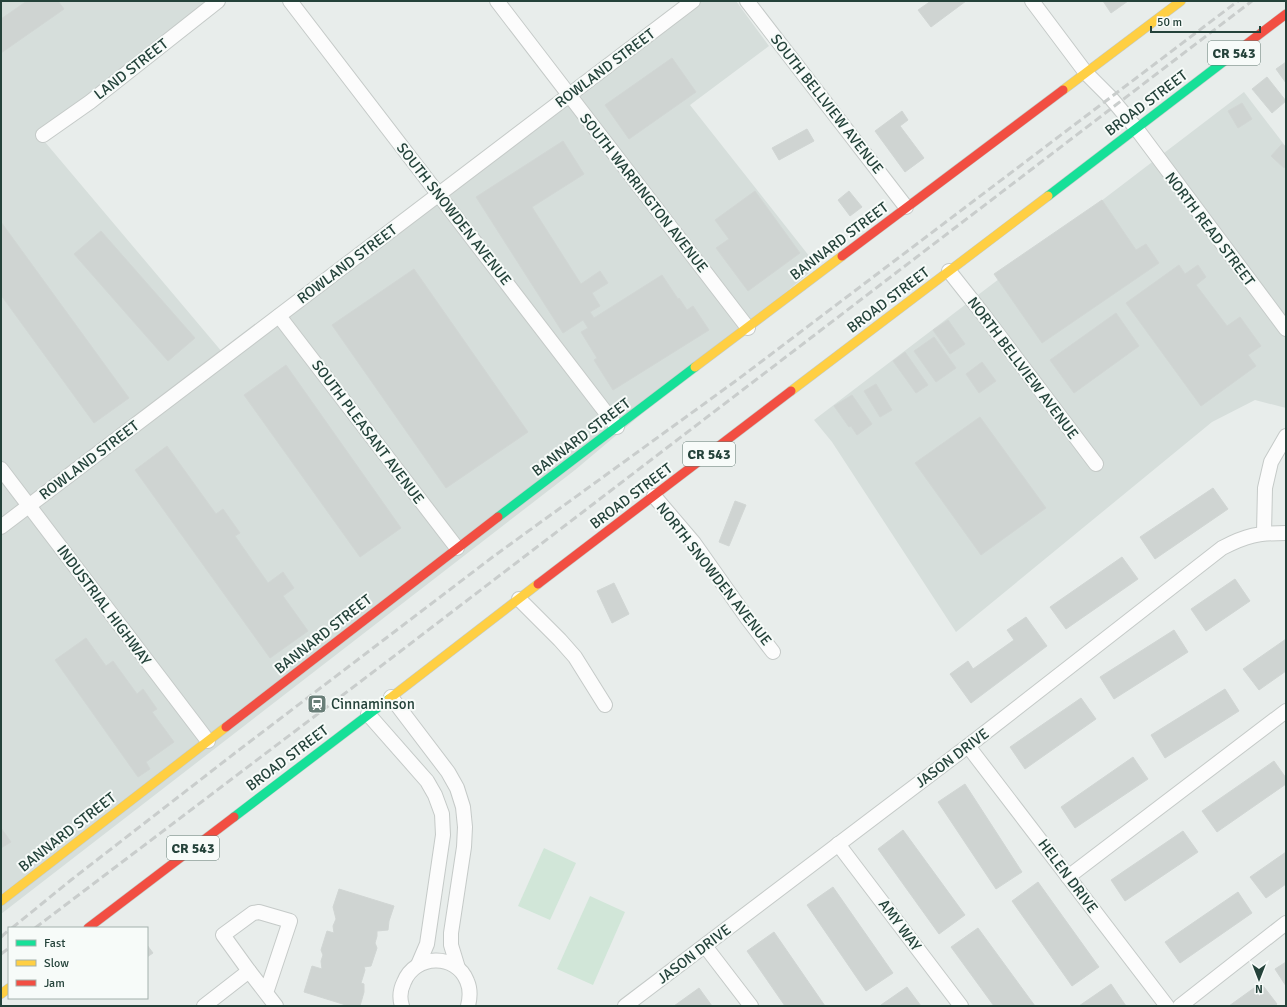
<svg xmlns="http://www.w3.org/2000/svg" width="1287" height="1007" font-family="Signika,sans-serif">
	<rect width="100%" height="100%" fill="#e8edeb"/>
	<g fill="#d6dedb">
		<path d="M1,1H223L45,142L228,359L695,1H736L769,46L690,105L817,266L575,470L1,914Z"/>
		<path d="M1244,92L1286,147V408L1255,400L1212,422L956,632L832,442L814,420Z"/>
	</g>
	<g fill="#d1e6d8">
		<path d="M544,848L576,863L550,920L518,906Z"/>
		<path d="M590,896L625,912L593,985L557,969Z"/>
	</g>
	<g fill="#cfd4d2" stroke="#d1d6d4">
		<path d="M27,1H58L64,9L1,53V19Z"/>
		<path d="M931,1H966L931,27L918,10Z"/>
		<path d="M1103,1H1128L1111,13Z"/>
		<path d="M672,58L696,92L629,139L605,105Z"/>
		<path d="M1286,62V83L1276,69Z"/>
		<path d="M1267,77L1286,101L1272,113L1252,89Z"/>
		<path d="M1242,103L1252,119L1238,128L1228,111Z"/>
		<path d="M902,111L908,120L900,126L924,158L905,172L875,131Z"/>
		<path d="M807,129L814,141L779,160L772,148Z"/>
		<path d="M563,141L584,174L532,207L581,284L600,271L608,283L592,293L600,306L590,312L594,318L662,275L678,299L679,298L687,310L693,306L709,330L613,390L594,360L597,358L581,332L588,328L583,320L563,333L476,197Z"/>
		<path d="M1282,144L1286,147V166L1284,168L1271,156Z"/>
		<path d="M755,191L800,253L748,291L716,248L729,239L715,220Z"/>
		<path d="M849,191L862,207L850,216L838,200Z"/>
		<path d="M1102,200L1136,250L1146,244L1159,263L1042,343L994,274Z"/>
		<path d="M1,222L129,398L94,423L1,295Z"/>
		<path d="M101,231L195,338L168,361L74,254Z"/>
		<path d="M1179,265L1185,274L1198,265L1206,277L1196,285L1227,326L1240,317L1261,346L1248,355L1256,366L1201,406L1126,303Z"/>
		<path d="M414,269L528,432L446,488L332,325Z"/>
		<path d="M1116,313L1139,346L1074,393L1050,360Z"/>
		<path d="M948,320L965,344L950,354L933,330Z"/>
		<path d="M934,337L956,368L936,382L914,351Z"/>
		<path d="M905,352L928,385L916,393L893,361Z"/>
		<path d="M982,362L996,381L979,393L966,374Z"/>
		<path d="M286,365L401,528L360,557L244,395Z"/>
		<path d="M876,384L892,410L880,417L864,391Z"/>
		<path d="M852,395L872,424L857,435L851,426L849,427L834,406Z"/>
		<path d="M980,417L1046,508L981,555L915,463Z"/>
		<path d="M167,446L216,514L223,509L240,533L235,536L268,583L283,572L294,588L283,596L308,631L270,658L135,470Z"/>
		<path d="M1213,488L1228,509L1155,559L1140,537Z"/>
		<path d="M735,501L746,505L729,546L719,542Z"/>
		<path d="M1122,557L1138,579L1066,629L1050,607Z"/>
		<path d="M1235,579L1250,601L1206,631L1191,609Z"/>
		<path d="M614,583L629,614L612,623L597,591Z"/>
		<path d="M1026,617L1047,646L971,703L950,674L968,661L973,669L1014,640L1007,630Z"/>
		<path d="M1174,630L1188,652L1114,699L1100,677Z"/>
		<path d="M86,638L106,666L113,661L137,694L143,689L157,709L152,712L174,742L146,762L150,769L138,777L55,660Z"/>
		<path d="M1286,639V671L1259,690L1243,669Z"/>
		<path d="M1225,689L1239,711L1165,758L1151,735Z"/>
		<path d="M1081,698L1096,719L1025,769L1010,747Z"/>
		<path d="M1133,757L1148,779L1075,828L1061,807Z"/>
		<path d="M1274,761L1286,778V784L1217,832L1202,811Z"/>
		<path d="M965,784L1022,872L996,889L938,802Z"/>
		<path d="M1,828L11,842L1,848Z"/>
		<path d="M903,830L965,915L939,934L878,849Z"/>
		<path d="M1183,831L1198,852L1125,901L1111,880Z"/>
		<path d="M1286,852V884L1266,898L1250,877Z"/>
		<path d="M1038,882L1099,967L1072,986L1012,901Z"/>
		<path d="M833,887L893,973L866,991L807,905Z"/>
		<path d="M339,889L394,906L389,921L388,930L377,931V936L375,943L377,948L371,966L364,967L365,970L361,983L364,984V992L360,1006H349L304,992L312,966L322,969L321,961L323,955L321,950L327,931L334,933L333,926L336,919L333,907Z"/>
		<path d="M1238,892L1252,913L1180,963L1165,942Z"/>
		<path d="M978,928L1035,1006H994L951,947Z"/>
		<path d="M774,932L825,1006H785L747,951Z"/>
		<path d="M147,945L153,953L147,957Z"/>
		<path d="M1286,962V986L1275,969Z"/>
		<path d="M1261,983L1277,1004L1274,1006H1229Z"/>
		<path d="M1111,984L1126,1006H1079Z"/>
		<path d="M907,987L921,1006H882L881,1005Z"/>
		<path d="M699,988L712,1006H674Z"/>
	</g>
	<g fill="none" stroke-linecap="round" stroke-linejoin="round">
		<defs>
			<g id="street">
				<path d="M290,1L617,427"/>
				<path d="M497,1L748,328"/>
				<path d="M747,1L906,207"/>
				<path d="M1032,1L1086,73L1110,97L1136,128L1286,329"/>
				<path d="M43,135L90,102L218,1"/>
				<path d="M949,271L983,314L1096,464"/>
				<path d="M279,316L457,548"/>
				<path d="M1,469L208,741"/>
				<path d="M654,496L694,543L747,618L773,652"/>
				<path d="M1,527L693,1"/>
				<path d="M1264,533L1265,488L1271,462L1286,436"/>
				<path d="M519,599L560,640L575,657L605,705"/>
				<path d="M391,697L448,772L457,788L463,807L465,827L464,847L451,933V945L458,968"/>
				<path d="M368,714L427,781L435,795L442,814L443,835L427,944L418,965"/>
				<path d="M968,746L1167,1006"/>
				<path d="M838,844L961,1006"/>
				<path d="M1068,877L1286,711"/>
				<path d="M705,946L751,1006"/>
				<path d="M266,993L290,921L259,912L253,913L223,935L249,971L276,1006"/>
				<path d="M204,1006L249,971"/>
				<path d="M402,1006C399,997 400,990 404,982C415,954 456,953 467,981C471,990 470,998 468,1006"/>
				<path d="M625,1006L968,746L1222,548C1247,535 1258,533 1286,533"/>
				<path d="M1180,1006L1286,923"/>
			</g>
			<g id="fast">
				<path d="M1048,196L1244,46"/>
				<path d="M498,517L695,367"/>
				<path d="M234,817L389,699"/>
			</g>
			<g id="slow">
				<path d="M1063,90L1181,1"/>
				<path d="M695,367L842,256"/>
				<path d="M791,391L1048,196"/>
				<path d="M389,699L538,584"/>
				<path d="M1,901L226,727"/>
				<path d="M1,994L9,988"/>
			</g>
			<g id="jam">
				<path d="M1244,46L1286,14"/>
				<path d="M842,256L1063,90"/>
				<path d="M538,584L791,391"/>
				<path d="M226,727L498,517"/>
				<path d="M88,928L234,817"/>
			</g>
		</defs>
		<use href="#street" stroke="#c5cac8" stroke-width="16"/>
		<use href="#fast" stroke="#c3cbc8" stroke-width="10"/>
		<use href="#slow" stroke="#c3cbc8" stroke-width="10"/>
		<use href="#jam" stroke="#c3cbc8" stroke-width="10"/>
		<use href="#street" stroke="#fcfcfc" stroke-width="14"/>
		<use href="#fast" stroke="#16e098" stroke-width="9"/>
		<use href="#slow" stroke="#ffcf43" stroke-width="9"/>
		<use href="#jam" stroke="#f24e42" stroke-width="9"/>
		<g stroke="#c9cdcc" stroke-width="3" stroke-dasharray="8 4" stroke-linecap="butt">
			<path d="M12,928L71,880L235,753L494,556L737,380L1238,1"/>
			<path d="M35,928L389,660L1252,1"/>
			<path d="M1,937L9,930"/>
			<path d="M1,954L9,948"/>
		</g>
	</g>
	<defs>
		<symbol id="station-square" viewBox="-11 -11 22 22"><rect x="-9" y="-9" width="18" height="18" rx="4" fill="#697e78" stroke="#f7fbf9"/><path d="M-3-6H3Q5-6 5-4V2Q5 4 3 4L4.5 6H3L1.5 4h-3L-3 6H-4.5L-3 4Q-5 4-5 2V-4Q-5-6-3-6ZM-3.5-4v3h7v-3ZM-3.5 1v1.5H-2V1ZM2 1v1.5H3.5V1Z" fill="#fff"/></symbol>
	</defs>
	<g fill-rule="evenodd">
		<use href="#station-square" x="306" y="693" width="22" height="22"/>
	</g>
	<g text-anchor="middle" stroke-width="4" stroke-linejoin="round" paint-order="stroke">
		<g fill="#f7fbf9" stroke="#637a73" stroke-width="1">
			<rect x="1208" y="41" width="52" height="24" rx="3"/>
			<rect x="683" y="442" width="52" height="24" rx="3"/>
			<rect x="167" y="836" width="52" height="24" rx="3"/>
		</g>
		<g font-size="14" font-weight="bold" fill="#24423a">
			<text x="1234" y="58">CR 543</text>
			<text x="709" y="459">CR 543</text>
			<text x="193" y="853">CR 543</text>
		</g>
		<g font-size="15" fill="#24423a" stroke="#f7fbf9">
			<text transform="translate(605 68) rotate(-37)" y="5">ROWLAND STREET</text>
			<text transform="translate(131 69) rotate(-38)" y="5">LAND STREET</text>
			<text transform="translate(1146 103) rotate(-37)" y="5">BROAD STREET</text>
			<text transform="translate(827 104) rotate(52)" y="5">SOUTH BELLVIEW AVENUE</text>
			<text transform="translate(644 193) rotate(52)" y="5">SOUTH WARRINGTON AVENUE</text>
			<text transform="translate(454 214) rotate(52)" y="5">SOUTH SNOWDEN AVENUE</text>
			<text transform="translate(1210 229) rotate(53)" y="5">NORTH READ STREET</text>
			<text transform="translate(839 241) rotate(-37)" y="5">BANNARD STREET</text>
			<text transform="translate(347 264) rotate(-37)" y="5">ROWLAND STREET</text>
			<text transform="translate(888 300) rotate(-37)" y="5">BROAD STREET</text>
			<text transform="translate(1023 368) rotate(53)" y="5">NORTH BELLVIEW AVENUE</text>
			<text transform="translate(368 432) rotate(53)" y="5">SOUTH PLEASANT AVENUE</text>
			<text transform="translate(581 437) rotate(-37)" y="5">BANNARD STREET</text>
			<text transform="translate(89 460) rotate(-37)" y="5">ROWLAND STREET</text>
			<text transform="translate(631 496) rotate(-37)" y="5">BROAD STREET</text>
			<text transform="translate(714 574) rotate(52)" y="5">NORTH SNOWDEN AVENUE</text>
			<text transform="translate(104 605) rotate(53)" y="5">INDUSTRIAL HIGHWAY</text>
			<text transform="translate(323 634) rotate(-38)" y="5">BANNARD STREET</text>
			<text transform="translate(287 758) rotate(-37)" y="5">BROAD STREET</text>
			<text transform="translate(952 758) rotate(-37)" y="5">JASON DRIVE</text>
			<text transform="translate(67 832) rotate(-38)" y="5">BANNARD STREET</text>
			<text transform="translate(1068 876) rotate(53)" y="5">HELEN DRIVE</text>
			<text transform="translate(900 925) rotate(53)" y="5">AMY WAY</text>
			<text transform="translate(694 954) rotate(-37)" y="5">JASON DRIVE</text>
		</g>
		<g font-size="15" fill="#24423a" stroke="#f7fbf9" text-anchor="start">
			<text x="331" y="709">Cinnaminson</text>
		</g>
	</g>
	<rect width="1287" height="1007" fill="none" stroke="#24423a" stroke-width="4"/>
	<rect x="8" y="927" width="140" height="72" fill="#f7fbf9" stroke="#a3b1ad"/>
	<rect x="16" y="940" width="20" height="6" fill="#16e098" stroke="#a3b1ad"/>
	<text x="44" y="947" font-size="12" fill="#24423a">Fast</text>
	<rect x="16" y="960" width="20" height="6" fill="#ffcf43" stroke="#a3b1ad"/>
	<text x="44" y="967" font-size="12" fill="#24423a">Slow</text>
	<rect x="16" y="980" width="20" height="6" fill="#f24e42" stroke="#a3b1ad"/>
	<text x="44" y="987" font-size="12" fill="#24423a">Jam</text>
	<g transform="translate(1259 979) rotate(180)" stroke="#f7fbf9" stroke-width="3" paint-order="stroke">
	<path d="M0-3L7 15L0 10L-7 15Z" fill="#24423a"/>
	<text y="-6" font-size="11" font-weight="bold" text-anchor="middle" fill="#24423a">N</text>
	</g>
	<path d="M1151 26v6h109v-6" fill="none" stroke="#24423a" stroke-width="2"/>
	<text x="1157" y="26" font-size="12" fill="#24423a" stroke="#f7fbf9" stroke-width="3" paint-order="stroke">50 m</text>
</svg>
